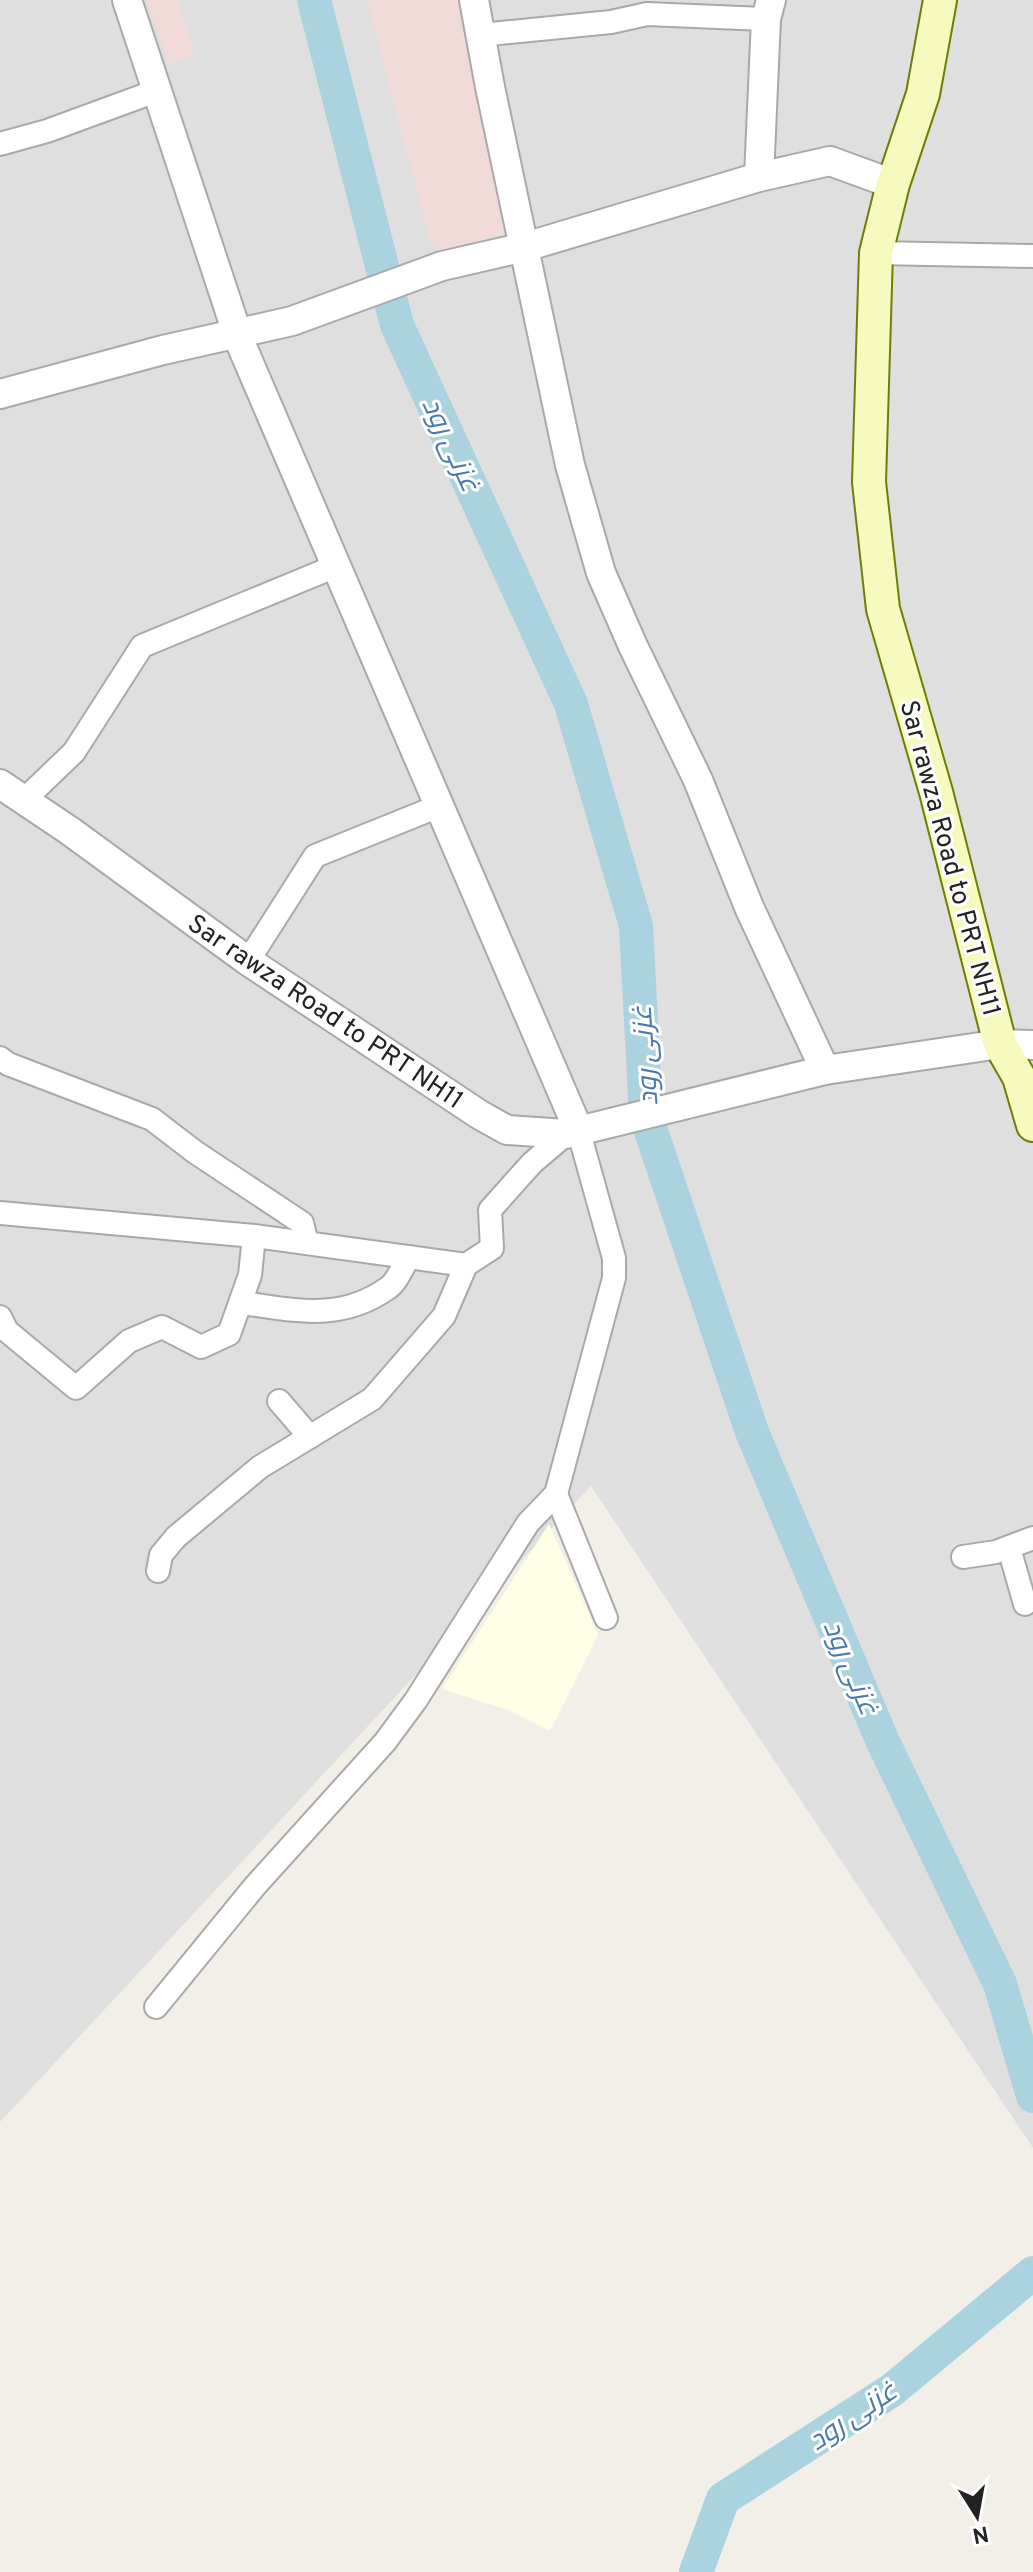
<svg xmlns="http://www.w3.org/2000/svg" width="1033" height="2572" font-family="Overpass,Cairo,sans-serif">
	<rect width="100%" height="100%" fill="#f2efe9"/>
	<path fill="#e0dfdf" d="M0,0H1033V2148L591,1486L0,2122Z"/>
	<g fill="#f2dad9">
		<path d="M147,0H177L195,55L169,64Z"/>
		<path d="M367,0H462L505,233L440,251L430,240Z"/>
	</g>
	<path fill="#ffffe5" d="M549,1524L598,1635L550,1731L508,1710L442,1689Z"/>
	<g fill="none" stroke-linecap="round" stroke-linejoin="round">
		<g stroke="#aad3df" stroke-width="34">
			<path d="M314,0L397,325L571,704L636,926L646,1116L752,1432L883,1742L1000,1984L1033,2096"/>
			<path d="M696,2572L723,2499L892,2390L1033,2273"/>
		</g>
		<defs>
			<g id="minor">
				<path d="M480,35L611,22L647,14L766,19"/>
				<path d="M0,144L47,131L156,91"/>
				<path d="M876,253L1033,256"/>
				<path d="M24,800L74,752L142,646L336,566"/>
				<path d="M248,961L315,856L439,806"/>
				<path d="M0,1058L8,1064L152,1119L195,1152L302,1223L307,1243"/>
				<path d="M0,1213L254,1236L466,1265"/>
				<path d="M242,1303C295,1310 340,1322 388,1288C397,1282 403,1266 409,1257"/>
				<path d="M0,1317L7,1331L76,1388L129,1341L162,1327L201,1347L229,1334L250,1275L254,1236"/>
				<path d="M279,1401L310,1437"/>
				<path d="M556,1494L606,1618"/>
				<path d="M1009,1548L1025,1604"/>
				<path d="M963,1557L996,1552L1033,1538"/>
				<path d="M158,1571L161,1555L176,1537L260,1467L372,1399L444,1316L466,1265L492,1248L490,1210L532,1163L566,1134"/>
				<path d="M156,2007L255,1886L385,1742L416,1700L528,1523L556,1494L614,1278V1258L578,1129"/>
			</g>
			<g id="tertiary">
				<path d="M127,0L240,342L578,1129"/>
				<path d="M474,0L490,87L570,465L601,573L633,646L698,780L749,907L825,1070"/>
				<path d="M759,177L766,19L771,0"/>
				<path d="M0,394L163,350L292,321L442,266L525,247L759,177L830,161L893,184"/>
				<path d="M0,784L70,831L248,961L480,1115L507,1130L566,1134L825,1070L1000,1044L1033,1045"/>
			</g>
			<path id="secondary" d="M940,0L923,94L893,184L876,253L869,482L883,609L936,792L1000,1044L1019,1077L1033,1125"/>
		</defs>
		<use href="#minor" stroke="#a9a9a9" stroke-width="26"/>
		<use href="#tertiary" stroke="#a9a9a9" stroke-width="32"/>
		<use href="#secondary" stroke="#707d05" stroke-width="36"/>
		<use href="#minor" stroke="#fff" stroke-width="22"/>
		<use href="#tertiary" stroke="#fff" stroke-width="28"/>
		<use href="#secondary" stroke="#f7fabf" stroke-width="32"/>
	</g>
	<g text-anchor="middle" stroke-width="6" stroke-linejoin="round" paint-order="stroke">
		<g font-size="26" fill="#222" stroke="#fff">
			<text transform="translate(951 858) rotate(75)" y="9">Sar rawza Road to PRT NH11</text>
			<text transform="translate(326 1011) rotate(34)" y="9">Sar rawza Road to PRT NH11</text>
		</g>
		<g font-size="28" font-style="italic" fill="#4a7aab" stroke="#fff">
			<text transform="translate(452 444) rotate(65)" y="10">غزنی رود</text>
			<text transform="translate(644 1056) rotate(-94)" y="10">غزنی رود</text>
			<text transform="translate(852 1667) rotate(67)" y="10">غزنی رود</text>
			<text transform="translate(852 2415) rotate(-34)" y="10">غزنی رود</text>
		</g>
	</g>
	<g transform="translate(977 2516) rotate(169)" stroke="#ffffff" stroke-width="6" paint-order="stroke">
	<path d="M0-6L14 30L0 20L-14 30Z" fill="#222222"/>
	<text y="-12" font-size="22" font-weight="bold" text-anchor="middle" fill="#222222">N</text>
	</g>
</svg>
